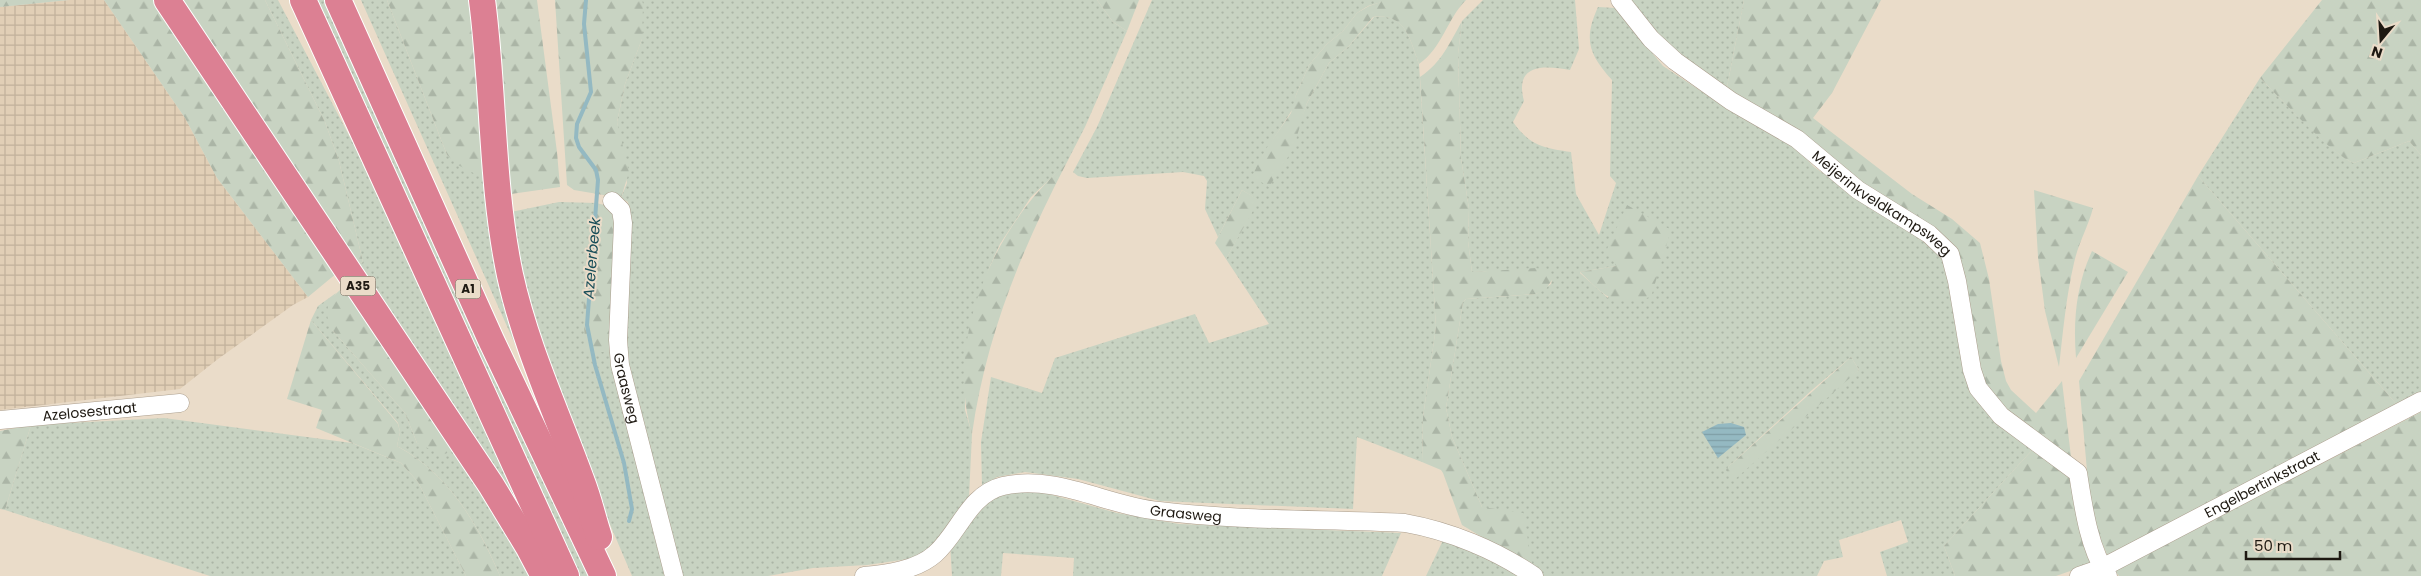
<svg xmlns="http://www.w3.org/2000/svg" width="2421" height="576" font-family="Poppins,sans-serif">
	<defs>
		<pattern id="industrial-grid" width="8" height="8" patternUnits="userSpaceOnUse" patternTransform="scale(1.25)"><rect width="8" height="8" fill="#e1cfb6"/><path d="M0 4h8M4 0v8" fill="none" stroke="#c1b19b"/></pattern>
		<pattern id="grass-dots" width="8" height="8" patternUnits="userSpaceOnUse" patternTransform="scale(1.25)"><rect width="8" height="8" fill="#c8d3c2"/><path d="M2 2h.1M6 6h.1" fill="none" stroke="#abb5a6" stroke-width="1.8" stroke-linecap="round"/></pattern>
		<pattern id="forest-firs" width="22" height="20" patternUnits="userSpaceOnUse" patternTransform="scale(1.25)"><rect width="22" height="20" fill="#c8d3c2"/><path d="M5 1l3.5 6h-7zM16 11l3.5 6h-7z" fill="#abb5a6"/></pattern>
		<pattern id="water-rules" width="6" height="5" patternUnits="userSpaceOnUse" patternTransform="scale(1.25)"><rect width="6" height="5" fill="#94b9c2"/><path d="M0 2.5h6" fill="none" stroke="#7f9ea6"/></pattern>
	</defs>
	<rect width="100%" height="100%" fill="#eadcc9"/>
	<path fill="url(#industrial-grid)" d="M69,0H104L185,118L217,178L308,297L293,305L218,359L180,389L0,410V7Z"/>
	<g fill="url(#grass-dots)" fill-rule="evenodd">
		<path d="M265,0H278L353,143L536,543L353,266L363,262L339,161L325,122Z"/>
		<path d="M313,0H331L592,576H577Z"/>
		<path d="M361,0H387L447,155L491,182L566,458Z"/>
		<path d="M642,0H1097L1113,22L1127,31L1085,127L1066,164L1031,197L1000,244L990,266L977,303L965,361V410L972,434L969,497L936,542L920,554L908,559L867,565L813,568L768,576H679L624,358L630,216L628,202L621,198L627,183L617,122L625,84L642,39Z"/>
		<path d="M1152,0H1381L1382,2L1368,6L1357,13L1343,31L1327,44L1309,65L1296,95L1294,107L1262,157L1297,132L1307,103L1329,63L1349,46L1374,17C1406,13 1410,40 1419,64L1436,327L1423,417L1422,462L1357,437L1353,509L1160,501L1078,479L1025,472L997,477L982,487L981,442L991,377L1042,393L1055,358L1195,314L1209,343L1269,324L1226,259L1258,200L1242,190L1218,237L1205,209L1207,181L1204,176L1183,172L1087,178L1078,176L1073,172L1097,127Z"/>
		<path d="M1483,0H1575L1579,49L1570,70C1543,65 1514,64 1524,101L1513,122C1530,146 1543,148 1571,152L1576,194L1599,235L1616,183L1610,176L1612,80C1589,54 1583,40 1598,7L1615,8L1663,66L1716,101L1793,145L1814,167L1943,255L2034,448L1944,546L1955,576H1887L1880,552L1908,542L1901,520L1839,540L1843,557L1824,561L1817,576H1544L1533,568L1482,507L1452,437L1446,408L1463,302L1466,299L1536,294L1551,284L1552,280L1501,271L1472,272L1468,241L1469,209L1461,158L1458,54L1462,21ZM1616,266L1608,298L1580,273V272ZM1851,357L1859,370L1728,467L1812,390Z"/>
		<path d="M1624,0H1744L1726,92L1679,60Z"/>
		<path d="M2260,78C2278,96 2335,157 2354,163L2409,141L2421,155V394L2398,406L2198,176Z"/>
		<path d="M559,202L596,203L585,271V296L616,352L670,576H632C598,496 562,415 538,331C526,292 519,252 511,212Z"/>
		<path d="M336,293L328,308L333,331L405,413L417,443L455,450L532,576H500C478,524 448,473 397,446L400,432L398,423L311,320L318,306Z"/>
		<path d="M164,418L352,443L401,463L418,482L466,576H210L5,510L31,425Z"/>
		<path d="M1019,492L1045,493L1117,513L1179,524L1401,533L1382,576H1073L1074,558L1003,553L1001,576H952L950,543C971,517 984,496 1019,492Z"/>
		<path d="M1445,536L1524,576H1426Z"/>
	</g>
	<g fill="url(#forest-firs)">
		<path d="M0,0H69L0,7Z"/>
		<path d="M104,0H154L337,273L308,297L217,178L185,118Z"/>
		<path d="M174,0H265L325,122L339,161L363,262L353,266Z"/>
		<path d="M387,0H480L491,182L458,165L447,155Z"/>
		<path d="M496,0H537L557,152L560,187L511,194L508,177L502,59Z"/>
		<path d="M555,0H642L643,4L642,39L625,84L617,122L629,172L621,198L574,190L567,185Z"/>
		<path d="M1097,0H1139L1127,31L1113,22Z"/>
		<path d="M1381,0H1466C1447,19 1442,48 1419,64C1410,40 1406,13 1373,17L1349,46L1329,63L1307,103L1293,149L1269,187L1252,176L1266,149L1291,113L1296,95L1309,65L1327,44L1343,31L1357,13L1369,6L1381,2Z"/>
		<path d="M1744,0H1881L1832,93L1813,118L1912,194L1952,219L1980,243L1989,279L2001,361L2006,381L2011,390L2036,413L2062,381L2071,457L2024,427L1980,383L1951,250L1726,92Z"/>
		<path d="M2322,0H2421V155L2409,141L2354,163C2334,157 2278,96 2260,78Z"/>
		<path d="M1462,21L1458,54L1461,158L1469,209L1468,241L1472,272L1536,268L1549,272L1552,280L1546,289L1536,294L1466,299L1463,302L1446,408L1452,437L1482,507L1523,513L1533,568L1462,525L1443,473L1441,470L1422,462L1423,417L1436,327L1420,77C1442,62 1449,44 1462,21Z"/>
		<path d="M1066,164C1021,251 986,336 972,434C944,339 994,226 1066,164Z"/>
		<path d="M2198,176L2398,406L2108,557L2097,531L2089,493L2079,381Z"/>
		<path d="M1242,190L1259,200L1226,259L1215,243Z"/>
		<path d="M2034,190L2093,208C2088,227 2078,244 2074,263C2066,297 2063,332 2059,367L2045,311L2038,257Z"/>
		<path d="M596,203L621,209L616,352H587L586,349C580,300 586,252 596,203Z"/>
		<path d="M1627,205L1671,230L1651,297C1611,306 1607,298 1580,272L1616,266L1607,249Z"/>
		<path d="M2092,251L2128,272L2076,358C2073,320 2076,286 2092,251Z"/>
		<path d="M346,286L455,450L442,455L417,443L405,413L333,331C322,312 327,298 346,286Z"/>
		<path d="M311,320L398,424L400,432L397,446C449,474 477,523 500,576H466L418,482L401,463L316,428L322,410L287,399Z"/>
		<path d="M1851,357L1859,370L1733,481L1726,470L1728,467Z"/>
		<path d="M2421,412V576H2119L2115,571Z"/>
		<path d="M31,425L5,510L0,509V431Z"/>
		<path d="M2034,448L2071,476L2093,563L2056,576H1955L1944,546Z"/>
	</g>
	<path fill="url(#water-rules)" d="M1731,423L1744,427L1746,435L1718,458L1702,432L1718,424Z"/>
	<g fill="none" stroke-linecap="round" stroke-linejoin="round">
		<path stroke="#94b9c2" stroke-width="4" d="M586,0L584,24L591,92L577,124L576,138L579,147L596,170L598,180L587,325L595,365L624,463L632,509L629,521"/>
		<defs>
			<g id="minor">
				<path id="s1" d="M1620,0L1651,39L1675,61L1731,101L1797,139L1858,190L1929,234L1950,254L1957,281L1972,370L1978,388L2001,416L2078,473C2083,505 2089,550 2108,576"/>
				<path id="s2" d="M612,201L621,210L623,223L618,340L620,365L674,576"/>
				<path id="s3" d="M0,420L180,403"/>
				<path id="s4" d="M864,576C887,574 917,570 935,554C959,533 969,494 1003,486C1057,474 1107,506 1159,511C1240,521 1323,519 1405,523C1450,531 1496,550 1534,576"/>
				<path id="s5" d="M2079,576L2102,568L2421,401"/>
			</g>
			<g id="highway">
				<path d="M167,0L491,485L528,546L544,576"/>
				<path d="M303,0L566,576"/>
				<path d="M338,0L491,340L603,576"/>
				<path d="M482,0C494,91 491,185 510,275C526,348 557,413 582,482C589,500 593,519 599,537"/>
			</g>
		</defs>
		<use href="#minor" stroke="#ab9e8d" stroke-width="19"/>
		<use href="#highway" stroke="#fff" stroke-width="28"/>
		<use href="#minor" stroke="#fff" stroke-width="18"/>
		<use href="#highway" stroke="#dc8093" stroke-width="26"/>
	</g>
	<g text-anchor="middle" stroke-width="4" stroke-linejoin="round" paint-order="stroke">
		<g fill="#eadcc9" stroke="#5b5449" stroke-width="1">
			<rect x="340.5" y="276.5" width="35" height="19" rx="4"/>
			<rect x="455.5" y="279.5" width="25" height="19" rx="4"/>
		</g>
		<g font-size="12" font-weight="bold" fill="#1e1912">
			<text x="358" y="290">A35</text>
			<text x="468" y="293">A1</text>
		</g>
		<g font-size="14" fill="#1e1912" stroke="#eadcc9">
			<text dy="5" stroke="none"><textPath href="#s1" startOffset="334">Meijerinkveldkampsweg</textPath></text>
			<text dy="5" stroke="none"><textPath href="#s2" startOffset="192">Graasweg</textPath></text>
			<text dy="5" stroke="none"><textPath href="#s3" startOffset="90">Azelosestraat</textPath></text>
			<text dy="5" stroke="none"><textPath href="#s5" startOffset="205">Engelbertinkstraat</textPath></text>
			<text dy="5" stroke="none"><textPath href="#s4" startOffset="360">Graasweg</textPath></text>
		</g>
		<g font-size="15" font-style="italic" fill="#174c57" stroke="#eadcc9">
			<text transform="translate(592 258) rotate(-85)" y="5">Azelerbeek</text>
		</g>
	</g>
	<g transform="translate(2381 40) rotate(198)" stroke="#eadcc9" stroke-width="4" paint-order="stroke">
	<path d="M0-4L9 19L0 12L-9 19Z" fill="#1e1912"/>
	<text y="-8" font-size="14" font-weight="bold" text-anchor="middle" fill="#1e1912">N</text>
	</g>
	<path d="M2246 551v8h94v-8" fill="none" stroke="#1e1912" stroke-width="2.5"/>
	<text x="2254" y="551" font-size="15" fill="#1e1912" stroke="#eadcc9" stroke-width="4" paint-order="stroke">50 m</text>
</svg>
